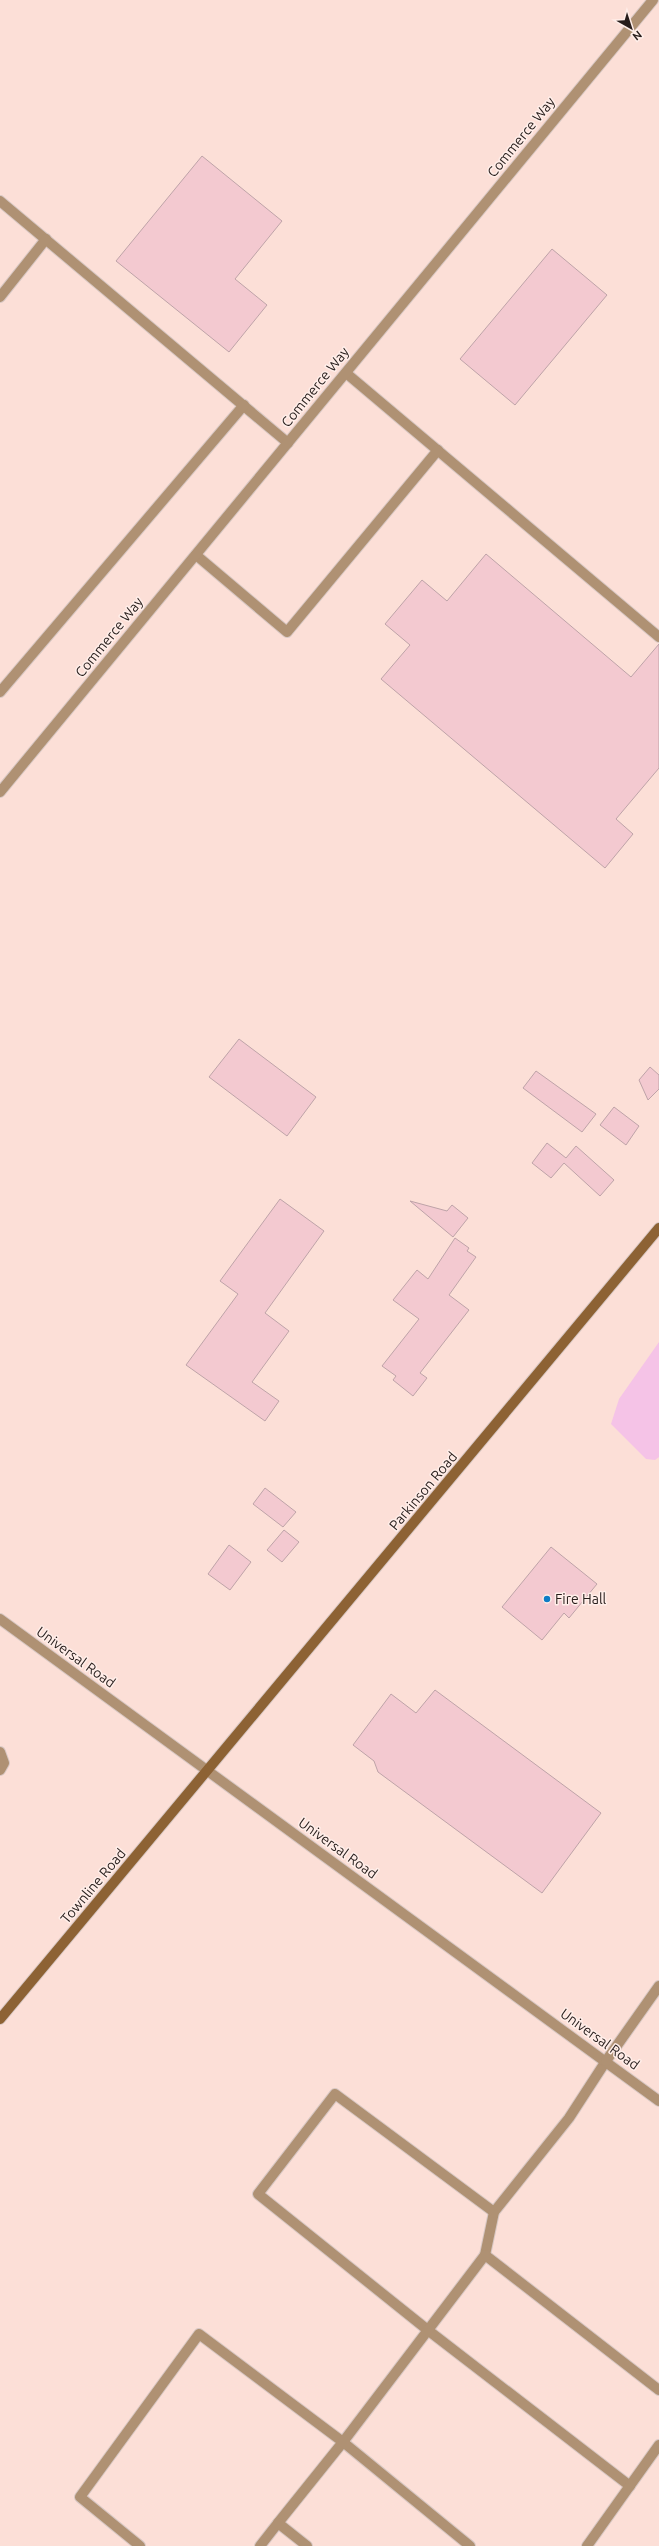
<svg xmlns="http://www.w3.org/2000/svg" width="659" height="2546" font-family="Ubuntu,sans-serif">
	<rect width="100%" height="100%" fill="#ffeee9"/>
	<rect fill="#fcdfd7" x="0" y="0" width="659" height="2546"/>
	<path fill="#f5c3e7" d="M659,1342V1457L655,1460L646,1459L611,1424L619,1399Z"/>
	<g fill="#f3c9d0" stroke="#bea3a8">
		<path d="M202,156L282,221L235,279L267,305L229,352L116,261Z"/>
		<path d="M552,249L607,295L515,405L460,359Z"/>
		<path d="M486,554L631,677L659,644V768L616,819L633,834L605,868L381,679L410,645L385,624L422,580L447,601Z"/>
		<path d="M239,1039L316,1097L287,1136L209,1077Z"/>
		<path d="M650,1067L659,1075V1089L648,1100L639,1080Z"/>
		<path d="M536,1071L596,1114L582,1132L523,1088Z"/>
		<path d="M614,1107L639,1126L626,1145L600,1125Z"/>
		<path d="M547,1143L566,1158L576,1146L614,1180L600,1196L564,1163L551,1178L532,1163Z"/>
		<path d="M280,1199L324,1231L265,1313L289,1331L252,1382L279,1401L265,1421L186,1365L238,1294L220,1281Z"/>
		<path d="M410,1201L447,1211L452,1205L468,1218L453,1237Z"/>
		<path d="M455,1238L469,1248L467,1251L476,1257L449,1295L469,1310L420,1373L427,1378L413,1396L393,1380L396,1376L382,1366L419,1319L393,1300L417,1270L428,1279Z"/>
		<path d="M265,1488L296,1512L283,1527L253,1504Z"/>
		<path d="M284,1530L299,1542L282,1562L267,1550Z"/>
		<path d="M229,1545L251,1562L230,1590L208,1574Z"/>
		<path d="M551,1547L597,1584L569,1618L564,1613L542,1640L502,1607Z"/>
		<path d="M435,1690L601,1813L542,1893L378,1772L374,1761L353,1745L391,1694L416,1713Z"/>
	</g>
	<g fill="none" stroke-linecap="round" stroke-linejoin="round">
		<defs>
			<g id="service">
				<path d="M0,201L288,443"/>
				<path d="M0,297L46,239"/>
				<path d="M346,373L659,637"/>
				<path d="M196,555L287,632L438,450"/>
				<path d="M0,692L244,405"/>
				<path d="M0,1752L4,1763L0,1770"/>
				<path d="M494,2212L335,2094L258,2194L429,2331L630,2486"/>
				<path d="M485,2255L494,2212L569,2118L606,2061"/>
				<path d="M140,2546L80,2497L199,2334L343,2442L278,2523"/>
				<path d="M260,2546L278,2523L307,2546"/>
				<path d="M470,2546L343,2442L485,2255L659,2390"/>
				<path d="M587,2546L659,2445"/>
			</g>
			<g id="minor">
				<path d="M0,792L653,0"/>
				<path d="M0,1619L659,2101"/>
				<path d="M606,2061L659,1986"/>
			</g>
			<path id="secondary" d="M0,2019L659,1228"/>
		</defs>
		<use href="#service" stroke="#d8c8c4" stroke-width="12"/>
		<use href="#minor" stroke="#d8c8c4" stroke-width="12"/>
		<use href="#secondary" stroke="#d8c8c4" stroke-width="12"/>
		<use href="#service" stroke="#af9173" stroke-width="10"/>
		<use href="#minor" stroke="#af9173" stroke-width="10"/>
		<use href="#secondary" stroke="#8d6234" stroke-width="10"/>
	</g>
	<circle fill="#0d7cc6" stroke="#ffeee9" stroke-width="1.5" cx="547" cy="1599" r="4"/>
	<g text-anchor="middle" stroke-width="3" stroke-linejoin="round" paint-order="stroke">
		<g font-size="14" fill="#271d1b" stroke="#ffeee9">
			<text transform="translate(521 137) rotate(-51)" y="5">Commerce Way</text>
			<text transform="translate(315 387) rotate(-51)" y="5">Commerce Way</text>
			<text transform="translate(109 637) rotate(-51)" y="5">Commerce Way</text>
			<text transform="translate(423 1491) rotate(-50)" y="5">Parkinson Road</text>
			<text transform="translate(76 1657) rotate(36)" y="5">Universal Road</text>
			<text transform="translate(338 1848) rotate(36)" y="5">Universal Road</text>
			<text transform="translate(93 1886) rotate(-50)" y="5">Townline Road</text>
			<text transform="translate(600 2039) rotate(36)" y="5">Universal Road</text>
		</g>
		<g font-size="14" fill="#271d1b" stroke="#ffeee9" text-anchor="start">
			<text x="555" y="1604">Fire Hall</text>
		</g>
	</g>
	<g transform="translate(631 28) rotate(141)" stroke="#ffeee9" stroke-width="3" paint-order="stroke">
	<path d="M0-3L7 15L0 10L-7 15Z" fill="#271d1b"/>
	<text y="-6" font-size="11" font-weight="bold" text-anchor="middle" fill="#271d1b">N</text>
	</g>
</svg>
